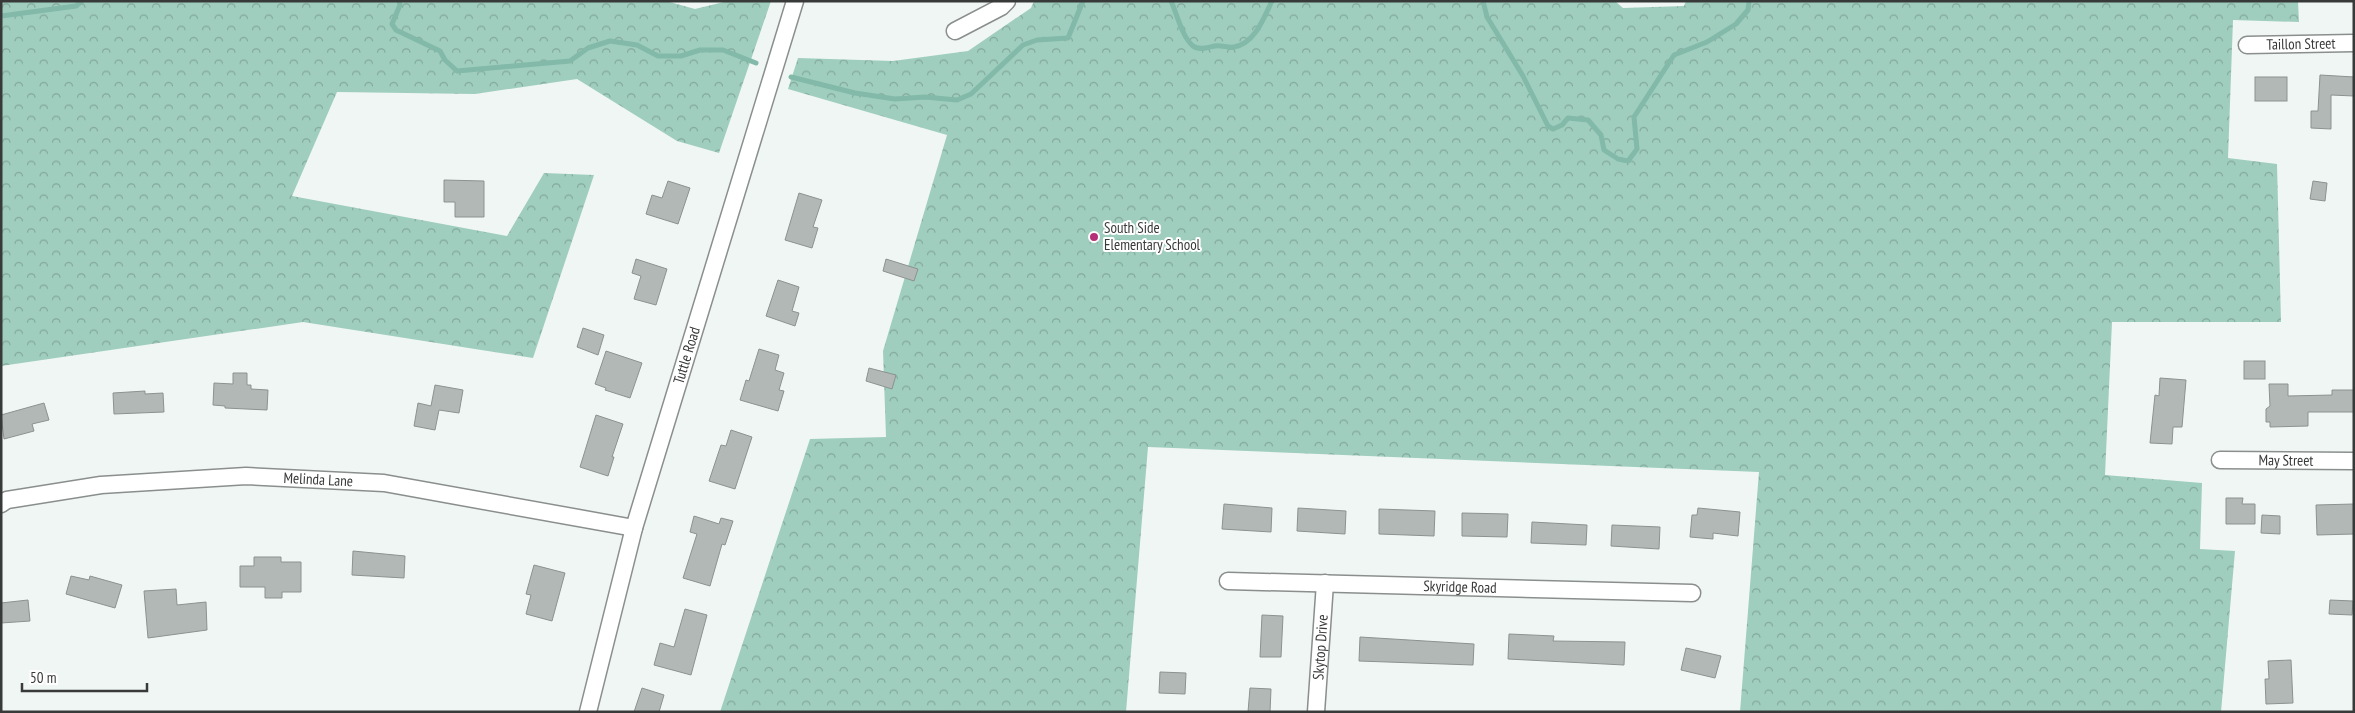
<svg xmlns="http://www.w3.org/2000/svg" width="2355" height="713" font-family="'PT Sans Narrow',sans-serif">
	<defs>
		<pattern id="forest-crowns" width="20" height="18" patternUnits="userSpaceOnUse" patternTransform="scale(1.25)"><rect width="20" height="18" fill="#9fcebe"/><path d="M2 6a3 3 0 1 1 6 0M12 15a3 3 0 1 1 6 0" fill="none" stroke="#83a89b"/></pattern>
	</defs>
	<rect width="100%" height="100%" fill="#f0f6f4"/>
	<g fill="url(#forest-crowns)">
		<path d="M1,1H666L695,9L728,1H771L719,153L677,141L577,79L475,94L337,92L292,196L507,236L544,173L594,175L533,358L303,322L1,366Z"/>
		<path d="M1034,1H1615L1623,8L1684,6L1686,1H2298L2299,22L2233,20L2228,158L2277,164L2281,322H2112L2105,475L2202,483L2200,549L2235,551L2221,712H1740L1759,472L1148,447L1126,712H720L810,439L886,437L883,351L947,135L788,89L798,58L893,61L968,51L1031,8Z"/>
	</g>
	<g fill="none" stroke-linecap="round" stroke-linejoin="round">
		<g stroke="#82b9a8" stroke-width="5">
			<path d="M399,1L400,5L392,24L396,30L440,51L445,60L457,71L570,61L588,48L610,41L637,45L658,56H681L700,50H723L756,63"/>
			<path d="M1171,1C1177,14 1182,37 1193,46C1199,51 1209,47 1215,46C1222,45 1228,48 1234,47C1255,44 1264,17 1272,1"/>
			<path d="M1483,1L1487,17L1523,76L1548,126L1553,129L1562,125L1568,118L1588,120L1601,135L1604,150L1618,159L1628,161L1637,149L1634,117L1674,55L1707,42L1736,24L1748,10L1749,1"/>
			<path d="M1,16L76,6L82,1"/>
			<path d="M791,77L855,93L895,99L925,97L957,100L971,94L1023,45L1037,40L1068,38L1083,1"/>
		</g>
	</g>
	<g fill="#b2b8b6" stroke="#8c9290">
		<path d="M2320,75L2354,77V96L2331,95V129L2311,128V111H2318Z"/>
		<rect x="2255" y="77" width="32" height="24"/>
		<path d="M444,180L484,181V217H455V202H444Z"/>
		<path d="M668,181L690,188L678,224L646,214L652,195L662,198Z"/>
		<path d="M2313,181L2327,183L2325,201L2310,199Z"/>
		<path d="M799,193L822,200L813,227L818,228L812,248L785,240Z"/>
		<path d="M636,259L667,269L656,305L634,299L641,276L632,273Z"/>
		<path d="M886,259L918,269L914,281L883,271Z"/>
		<path d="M778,280L799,287L792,311L799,313L795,326L766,316Z"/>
		<path d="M583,328L604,335L598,355L577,347Z"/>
		<path d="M759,349L779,355L775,370L784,373L779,390L784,391L778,411L740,400L746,380L749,381Z"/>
		<path d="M606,351L642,363L630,398L605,390L606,388L595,384Z"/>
		<rect x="2244" y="361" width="21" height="18"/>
		<path d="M869,368L896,375L892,389L866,381Z"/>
		<path d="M233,373H247V385H251V389L268,390L267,410L225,408V406L213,405L214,383L233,384Z"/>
		<path d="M2160,378L2186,380L2182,427H2173L2172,444L2150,443L2155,395L2159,396Z"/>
		<path d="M2269,384H2288V396L2332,395V390H2354V412H2308V426L2270,427V422H2266V409L2270,406Z"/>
		<path d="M435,385L463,390L459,413L439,410L435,430L414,426L418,403L431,406Z"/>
		<path d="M145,391V394L163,393L164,412L114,414L113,393Z"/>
		<path d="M44,403L49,420L32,424L34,431L4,439L1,415Z"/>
		<path d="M596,415L623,424L612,457H614L608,476L580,467Z"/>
		<path d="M731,430L752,437L735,489L709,481L721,445L726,446Z"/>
		<path d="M2226,498H2243L2242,504H2255V524H2226Z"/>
		<path d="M1224,504L1272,508L1271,532L1222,529Z"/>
		<path d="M2354,504V534L2317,535L2316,505Z"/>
		<path d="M1298,508L1346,511L1345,534L1297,531Z"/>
		<path d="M1698,508L1740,512L1738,536L1713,533V539L1690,537L1692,515H1697Z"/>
		<path d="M1379,509L1435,511L1434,536L1379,534Z"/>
		<path d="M1462,513L1508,514L1507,537L1462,536Z"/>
		<path d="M2262,515L2280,516V534L2261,533Z"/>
		<path d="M694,516L719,524L721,518L733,521L725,545L722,544L710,586L683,578L697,534L690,532Z"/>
		<path d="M1532,522L1587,525L1586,545L1531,543Z"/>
		<path d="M1612,525L1660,527L1659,549L1611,546Z"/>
		<path d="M353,551L405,556L404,578L352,575Z"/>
		<path d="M254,557H281V562H301V592H282V598H265V587H240V566H254Z"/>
		<path d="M534,565L565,573L552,621L526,614L531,595L526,594Z"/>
		<path d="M71,576L89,580L90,576L122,585L115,608L66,594Z"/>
		<path d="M176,589L177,605L206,602L207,630L148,638L144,591Z"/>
		<path d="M28,600L30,621L1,623V603Z"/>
		<path d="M2330,600L2353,601L2352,615L2329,614Z"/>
		<path d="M685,609L707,615L691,675L654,665L660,643L674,647Z"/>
		<path d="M1262,615L1283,616L1281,657H1260Z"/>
		<path d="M1509,634L1554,636L1553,641L1625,642L1624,665L1508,659Z"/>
		<path d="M1360,637L1474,644L1473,665L1359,661Z"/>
		<path d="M1686,648L1721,656L1715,678L1681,670Z"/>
		<path d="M2291,660L2293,703L2266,704L2265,679H2269L2268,661Z"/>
		<path d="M1160,672L1186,673L1185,694L1159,693Z"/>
		<path d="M642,688L664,695L659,712H634Z"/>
		<path d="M1250,688L1271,689L1270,712H1248Z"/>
	</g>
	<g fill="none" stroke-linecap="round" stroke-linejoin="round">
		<defs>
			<g id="minor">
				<path d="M955,31L1001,7L1007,1"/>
				<path id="s1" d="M2247,45L2354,43"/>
				<path id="s2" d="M2220,460L2354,461"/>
				<path id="s3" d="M1,504L7,500L101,485L246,476L384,483L634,528"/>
				<path id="s4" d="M1228,581L1692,593"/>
				<path id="s5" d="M588,712L634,528L795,1"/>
				<path id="s6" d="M1316,712L1325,583"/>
			</g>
		</defs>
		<use href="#minor" stroke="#8a8f8d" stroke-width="19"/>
		<use href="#minor" stroke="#fff" stroke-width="16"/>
	</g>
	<circle fill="#b53076" stroke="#fff" stroke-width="2" cx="1094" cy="237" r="5"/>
	<g text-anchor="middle" stroke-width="4" stroke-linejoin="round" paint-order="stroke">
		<g font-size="15" fill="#383a39" stroke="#fff">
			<text dy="5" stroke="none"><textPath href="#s1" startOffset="54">Taillon Street</textPath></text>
			<text dy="5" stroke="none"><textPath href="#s5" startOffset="370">Tuttle Road</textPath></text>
			<text dy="5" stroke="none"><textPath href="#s2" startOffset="66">May Street</textPath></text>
			<text dy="5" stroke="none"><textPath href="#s3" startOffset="320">Melinda Lane</textPath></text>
			<text dy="5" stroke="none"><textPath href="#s4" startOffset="232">Skyridge Road</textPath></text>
			<text dy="5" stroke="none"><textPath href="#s6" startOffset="65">Skytop Drive</textPath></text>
		</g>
		<g font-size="15" fill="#383a39" stroke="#fff" text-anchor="start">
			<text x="1104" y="233">South Side<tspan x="1104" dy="17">Elementary School</tspan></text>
		</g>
	</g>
	<rect width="2355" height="713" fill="none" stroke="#383a39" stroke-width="5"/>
	<path d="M22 683v8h125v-8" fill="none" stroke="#383a39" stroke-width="2.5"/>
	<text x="30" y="683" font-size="15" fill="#383a39" stroke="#ffffff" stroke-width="4" paint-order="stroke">50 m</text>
</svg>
